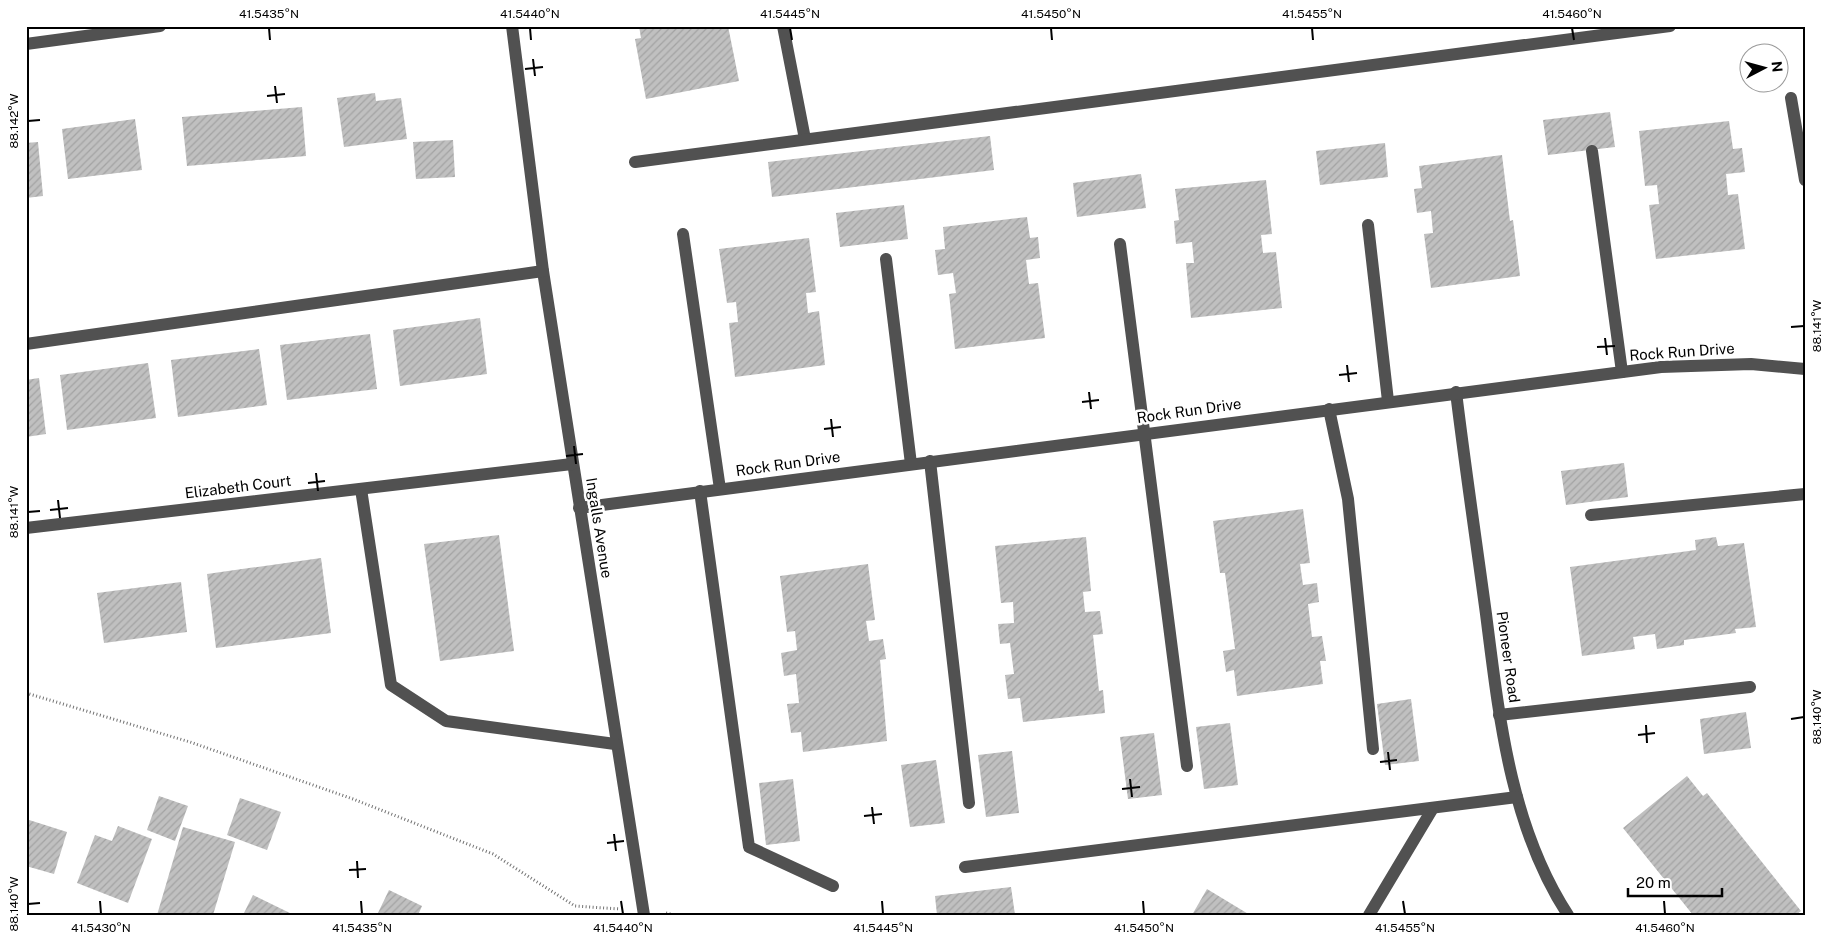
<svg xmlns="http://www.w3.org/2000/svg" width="1831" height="941" font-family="'Public Sans',sans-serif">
	<defs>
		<pattern id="building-hatch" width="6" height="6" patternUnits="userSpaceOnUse" patternTransform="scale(1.25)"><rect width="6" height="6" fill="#c0c0c0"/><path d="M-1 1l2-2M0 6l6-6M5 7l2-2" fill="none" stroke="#a3a3a3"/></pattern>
	</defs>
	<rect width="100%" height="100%" fill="#fff"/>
	<g fill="url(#building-hatch)">
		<path d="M639,26H728L739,81L646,99L635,39L641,38Z"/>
		<path d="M375,93L376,101L401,98L407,139L344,147L337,98Z"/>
		<path d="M302,107L306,156L187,166L182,117Z"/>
		<path d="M1610,112L1615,147L1548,155L1543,120Z"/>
		<path d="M135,119L142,170L68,179L62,129Z"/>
		<path d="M1729,121L1733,149L1742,148L1745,172L1726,174L1728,195L1738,194L1745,249L1656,259L1649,205L1659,204L1657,185L1645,186L1639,131Z"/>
		<path d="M990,136L994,170L772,197L768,162Z"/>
		<path d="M453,140L455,177L416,179L413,142Z"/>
		<path d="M38,142L43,196L26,198V143Z"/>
		<path d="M1385,143L1388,177L1320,185L1316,151Z"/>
		<path d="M1502,155L1510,221L1513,220L1520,276L1431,288L1424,234L1433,233L1431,211L1417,213L1414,189L1422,188L1419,166Z"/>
		<path d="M1141,174L1146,208L1077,217L1073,183Z"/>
		<path d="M1266,180L1272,234L1261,235L1263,253L1276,252L1282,308L1191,318L1186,263H1194L1192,242L1176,244L1174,221L1179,220L1175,189Z"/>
		<path d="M904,205L908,239L840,247L836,213Z"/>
		<path d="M1027,217L1030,238L1038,237L1040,258L1026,260L1029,284L1038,283L1045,338L955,349L949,294L956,293L953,273L938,275L935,250L945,249L943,227Z"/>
		<path d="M809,238L816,292L806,293L808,313L819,311L825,365L735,377L729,323L738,322L736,302L727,303L719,249Z"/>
		<path d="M480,318L487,374L400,386L393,330Z"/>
		<path d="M370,334L377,389L287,400L280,345Z"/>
		<path d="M259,349L267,405L178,417L171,360Z"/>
		<path d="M148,363L156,418L67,430L60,375Z"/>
		<path d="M39,378L46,434L26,437V380Z"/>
		<path d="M1624,463L1628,497L1566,505L1561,471Z"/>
		<path d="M1303,509L1310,563L1300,564L1303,585L1317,583L1319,602L1308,604L1312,637L1322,636L1326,661H1320L1323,684L1237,696L1234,670L1226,672L1223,651L1235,649L1225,573H1220L1213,521Z"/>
		<path d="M499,535L514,651L440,661L424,544Z"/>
		<path d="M1086,537L1091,591L1083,592L1085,612L1100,611L1103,634L1093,635L1099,691L1103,690L1105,713L1023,722L1020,698L1008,699L1005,675L1014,674L1010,643L1000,644L998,624L1014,623L1013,602L1001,603L995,546Z"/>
		<path d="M1716,537L1718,546L1744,543L1756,627L1735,629L1736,633L1684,640V645L1657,649L1655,634L1633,637L1635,649L1582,656L1570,567L1696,550L1695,540Z"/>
		<path d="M321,558L331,633L216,648L207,574Z"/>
		<path d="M868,564L875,620L866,621L869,641L883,639L886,659L880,660L887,741L803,752L801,732L791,733L787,704L799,703L796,674L784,676L781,653L797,650L795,631L787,632L780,576Z"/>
		<path d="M181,582L187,632L104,643L97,593Z"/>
		<path d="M1411,699L1419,761L1385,765L1377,704Z"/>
		<path d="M1746,712L1751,748L1704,754L1700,719Z"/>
		<path d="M1230,723L1238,785L1204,789L1196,727Z"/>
		<path d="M1154,733L1162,795L1128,799L1120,737Z"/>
		<path d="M1012,751L1019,813L986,817L978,755Z"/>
		<path d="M936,760L945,823L910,827L901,765Z"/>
		<path d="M1687,776L1703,796L1707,793L1801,911L1796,915H1693L1623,828Z"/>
		<path d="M793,779L800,841L766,845L759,783Z"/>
		<path d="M159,796L188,806L175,841L147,830Z"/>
		<path d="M240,798L281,812L267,850L227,835Z"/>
		<path d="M26,819L67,832L54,874L26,866Z"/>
		<path d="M118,826L152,839L128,903L77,883L95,835L112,841Z"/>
		<path d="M183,827L235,842L213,915H157Z"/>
		<path d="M1011,887L1015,915H937L935,896Z"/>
		<path d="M1207,889L1250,915H1192Z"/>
		<path d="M389,890L422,906L418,915H377Z"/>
		<path d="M253,895L294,915H243Z"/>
	</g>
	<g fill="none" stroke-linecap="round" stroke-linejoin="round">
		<g stroke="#737373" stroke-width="3" stroke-dasharray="1 2.5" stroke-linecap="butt">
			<path d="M26,693L190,742L353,799L493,854L575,906L620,909"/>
			<path d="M666,913L675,915"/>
		</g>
		<g stroke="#515151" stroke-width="12">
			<path d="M512,26L543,271L644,915"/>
			<path d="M783,26L805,139"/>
			<path d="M26,44L160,26"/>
			<path d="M1791,98L1805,180"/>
			<path d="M1592,151L1622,372"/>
			<path d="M635,162L1670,26"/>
			<path d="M1368,225L1388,401"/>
			<path d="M683,234L720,489"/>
			<path d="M1120,244L1187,766"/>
			<path d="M886,259L911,464"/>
			<path d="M26,344L543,271"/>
			<path d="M1456,392C1465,466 1476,540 1486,614C1499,716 1510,826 1568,915"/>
			<path d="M1329,409L1348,499L1373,749"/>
			<path d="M930,461L969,803"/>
			<path d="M361,489L391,685L446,721L615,744"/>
			<path d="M700,491L749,847L833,886"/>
			<path d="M579,508L1661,367L1751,364L1805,369"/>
			<path d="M1591,515L1805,494"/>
			<path d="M26,528L572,464"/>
			<path d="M1499,715L1750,687"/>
			<path d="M965,867L1517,797"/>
			<path d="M1369,915L1433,808"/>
		</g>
	</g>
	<path fill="none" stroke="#000" stroke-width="2" d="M269,28L270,40M530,28L531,40M790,28L792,40M1051,28L1052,40M1312,28L1313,40M1572,28L1574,40M533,59L535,76M525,69L543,67M275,86L277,103M267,96L285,94M28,121L40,120M1791,327L1804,326M1605,338L1607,355M1597,347L1615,346M1347,365L1349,382M1339,375L1357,373M1089,392L1091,409M1082,402L1099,400M831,419L833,437M824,429L841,427M574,446L576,464M566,456L583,454M316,473L318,491M308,483L325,481M58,500L60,518M50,510L68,508M28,512L40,511M1791,719L1804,717M1646,725L1647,743M1638,735L1655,733M1388,752L1390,770M1380,762L1397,760M1130,779L1132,797M1122,789L1140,787M872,807L874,824M864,816L882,814M614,834L616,851M607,843L624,841M357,861L358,878M349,870L366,869M100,901L101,914M361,901L362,914M621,901L623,914M882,901L883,914M1143,901L1144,914M1403,901L1405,914M1664,901L1665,914M28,904L40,903"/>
	<g text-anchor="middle" stroke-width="5" stroke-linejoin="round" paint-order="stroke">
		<g font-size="15" fill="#000" stroke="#fff">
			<text transform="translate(1682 352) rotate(-4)" y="5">Rock Run Drive</text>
			<text transform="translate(1189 411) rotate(-8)" y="5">Rock Run Drive</text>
			<text transform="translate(788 464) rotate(-8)" y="5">Rock Run Drive</text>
			<text transform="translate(238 487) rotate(-7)" y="5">Elizabeth Court</text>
			<text transform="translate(599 528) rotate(81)" y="5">Ingalls Avenue</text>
			<text transform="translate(1508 657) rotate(82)" y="5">Pioneer Road</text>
		</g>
	</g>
	<rect width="1831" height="941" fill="none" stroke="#ffffff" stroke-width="55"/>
	<g transform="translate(1764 68) rotate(84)"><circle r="24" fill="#ffffff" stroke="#999999"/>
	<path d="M0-4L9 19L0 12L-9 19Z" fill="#000000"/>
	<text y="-8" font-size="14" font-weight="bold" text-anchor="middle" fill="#000000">N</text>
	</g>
	<path d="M1628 888v8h94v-8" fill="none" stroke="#000000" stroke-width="2.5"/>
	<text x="1636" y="888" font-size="15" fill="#000000" stroke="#ffffff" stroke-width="4" paint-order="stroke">20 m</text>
	<rect x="28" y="28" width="1776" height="886" fill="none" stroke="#000" stroke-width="2"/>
	<g font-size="12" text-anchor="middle" fill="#000">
		<text x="269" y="18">41.5435°N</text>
		<text x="530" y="18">41.5440°N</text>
		<text x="790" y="18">41.5445°N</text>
		<text x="1051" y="18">41.5450°N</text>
		<text x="1312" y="18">41.5455°N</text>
		<text x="1572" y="18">41.5460°N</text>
		<text transform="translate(14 121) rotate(-90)" y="4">88.142°W</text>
		<text transform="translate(1817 326) rotate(-90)" y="4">88.141°W</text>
		<text transform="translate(14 512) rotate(-90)" y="4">88.141°W</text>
		<text transform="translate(1817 717) rotate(-90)" y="4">88.140°W</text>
		<text transform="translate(14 904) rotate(-90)" y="4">88.140°W</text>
		<text x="101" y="932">41.5430°N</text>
		<text x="362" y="932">41.5435°N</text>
		<text x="623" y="932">41.5440°N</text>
		<text x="883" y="932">41.5445°N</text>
		<text x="1144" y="932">41.5450°N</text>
		<text x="1405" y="932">41.5455°N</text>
		<text x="1665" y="932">41.5460°N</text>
	</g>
</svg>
